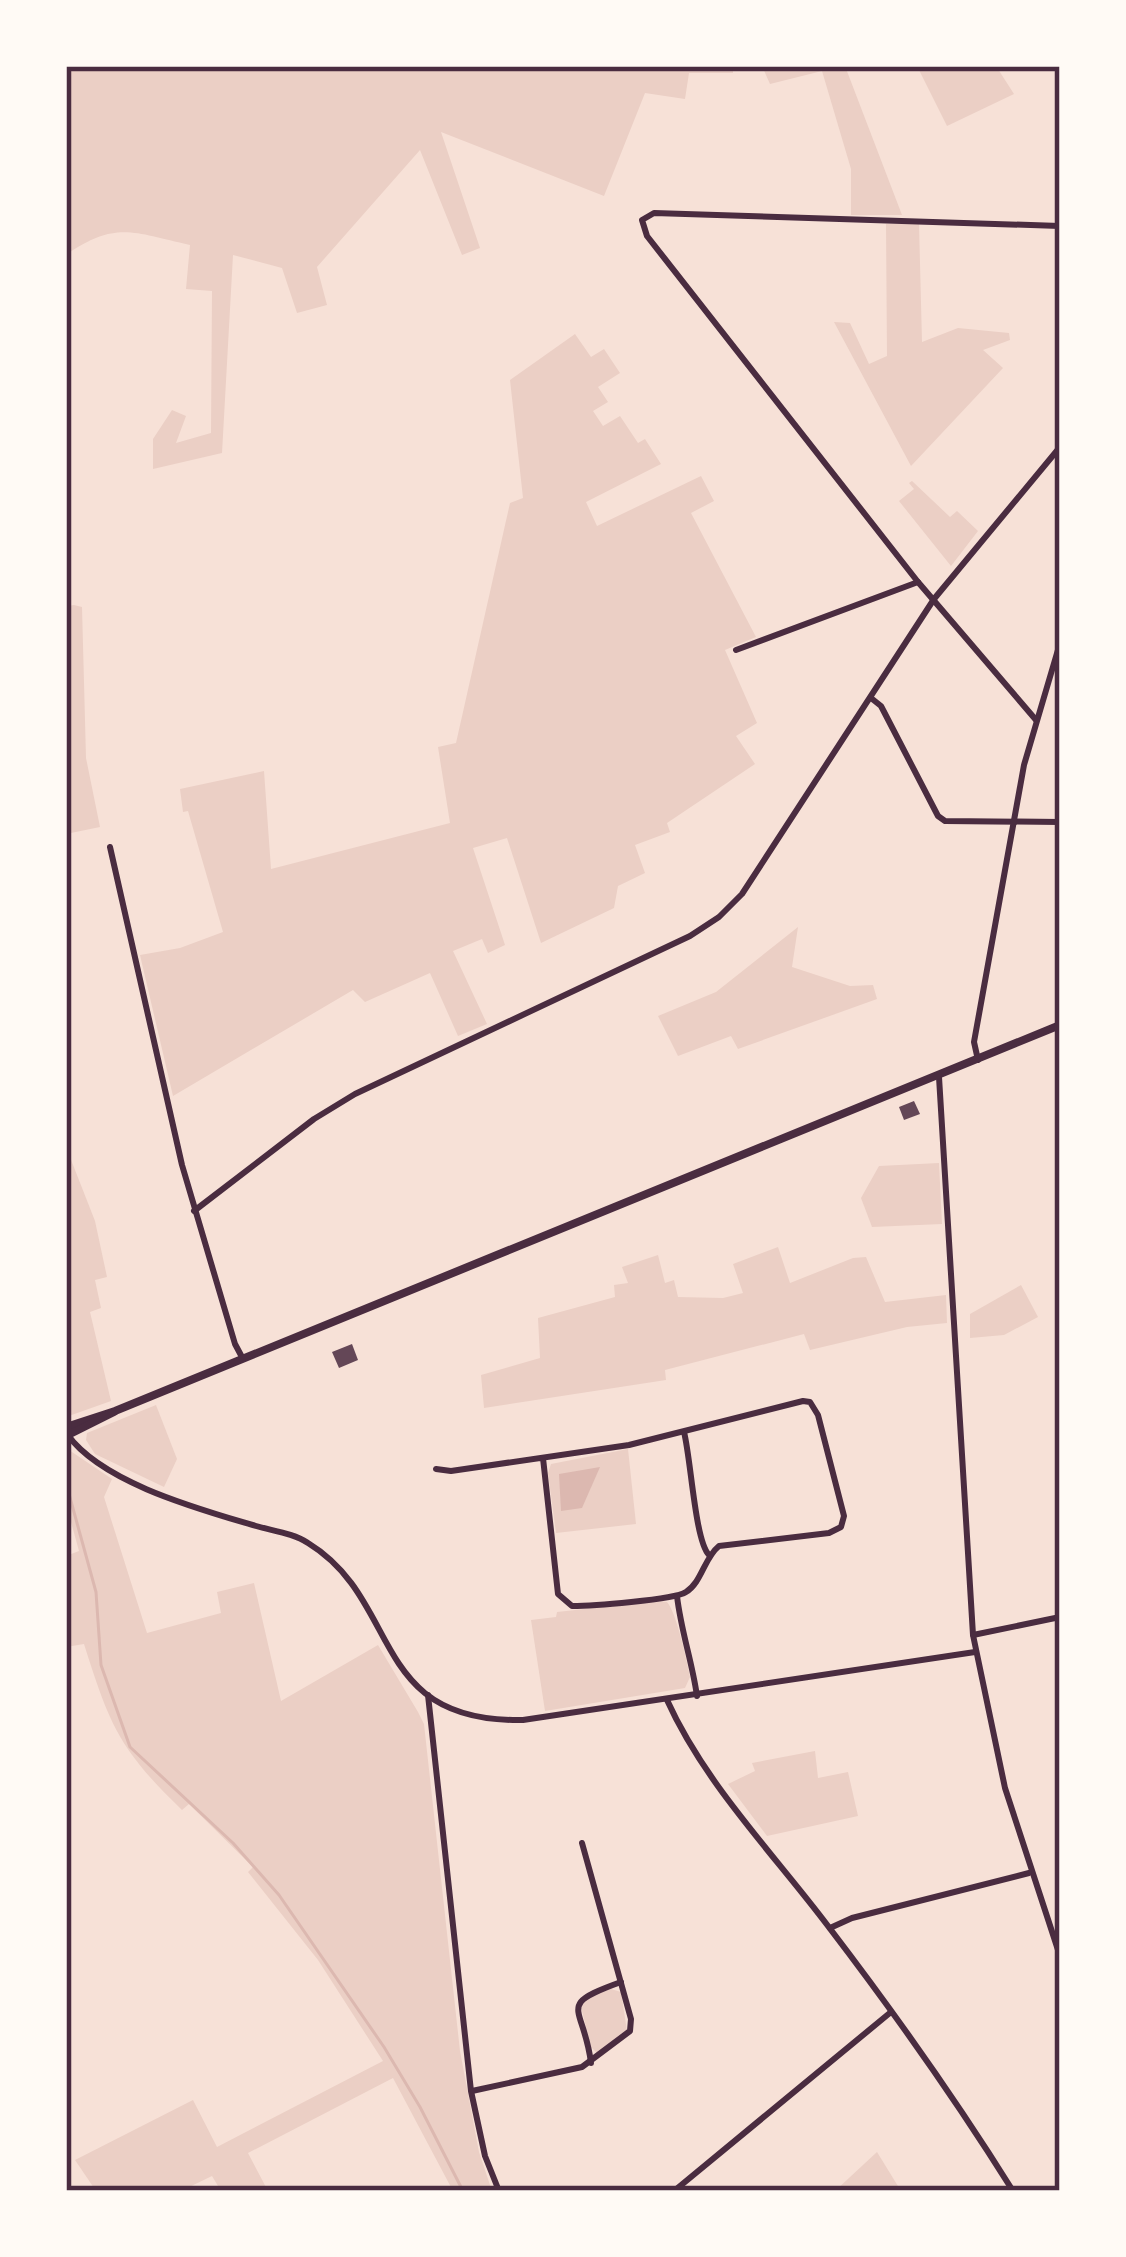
<svg xmlns="http://www.w3.org/2000/svg" width="1126" height="2257" font-family="Inter,sans-serif">
	<rect width="100%" height="100%" fill="#f7e1d7"/>
	<g fill="#ebcfc5">
		<path d="M66,66H733V73H689L685,99L645,93L604,196L441,132L480,248L462,255L420,150L317,267L327,305L297,313L282,268L233,255L222,453L153,469V439L172,410L186,416L176,443L211,433L212,291L186,289L190,245C134,233 116,220 66,255Z"/>
		<path d="M762,66H845L902,215H851V169L822,71L770,84Z"/>
		<path d="M917,66H996L1014,94L947,126Z"/>
		<path d="M886,224H919L922,342L958,328L1009,333L1010,340L983,350L1003,368L911,466L834,322L850,323L869,364L887,356Z"/>
		<path d="M575,334L591,357L604,349L620,373L598,387L608,402L593,411L603,426L620,416L638,443L645,439L661,464L586,502L597,526L701,476L714,501L691,513L756,637L725,650L757,723L736,736L755,764L667,823L670,832L635,845L645,873L618,886L614,908L541,943L507,838L473,848L505,945L488,953L482,939L453,951L487,1024L458,1036L430,973L365,1002L353,990L173,1096L140,955L180,948L223,932L188,811L183,812L180,789L264,771L271,869L450,823L438,747L456,743L510,503L523,498L510,380Z"/>
		<path d="M912,481L950,517L957,511L978,531L951,566L899,501L914,489L909,483Z"/>
		<path d="M74,605L82,607L86,758L100,827L66,834V606Z"/>
		<path d="M798,927L792,967L850,986L873,985L877,999L738,1049L731,1036L678,1056L658,1016L716,992Z"/>
		<path d="M66,1147L95,1221L107,1277L95,1280L101,1308L90,1312L111,1401L66,1417Z"/>
		<path d="M939,1163L942,1224L872,1227L861,1198L879,1166Z"/>
		<path d="M778,1247L790,1283L853,1258L866,1257L885,1302L946,1295L947,1323L907,1327L810,1350L804,1334L665,1370L666,1380L484,1408L481,1375L540,1358L538,1318L615,1297L614,1285L628,1283L622,1267L658,1255L665,1283L674,1280L678,1297L723,1298L743,1293L733,1264Z"/>
		<path d="M1021,1285L1038,1317L1004,1335L970,1338V1314Z"/>
		<path d="M156,1405L177,1459L164,1487L95,1454L86,1440L87,1433Z"/>
		<path d="M66,1448L112,1479L104,1497L147,1633L221,1613L217,1592L254,1583L281,1701L378,1645L418,1712L424,1724L460,2051L479,2152L492,2191H453L393,2078L248,2153L268,2191H221L212,2176L181,2191H96L75,2160L193,2100L217,2147L383,2061L318,1960L248,1872L253,1867L189,1804L182,1810C119,1749 110,1726 84,1644L66,1647V1556L79,1551L66,1504Z"/>
		<path d="M628,1449L636,1524L556,1533L548,1473L551,1464Z"/>
		<path d="M658,1601L667,1602C676,1611 687,1661 690,1677L685,1688L545,1711L531,1620L556,1617L557,1612Z"/>
		<path d="M815,1751L818,1778L848,1772L858,1816L767,1836L728,1784L755,1771L752,1763Z"/>
		<path d="M611,1989L621,1992L627,2031L598,2054L591,2047L581,2007L587,1997Z"/>
		<path d="M877,2152L901,2191H835Z"/>
	</g>
	<path fill="#dcb8b0" d="M600,1467L582,1508L561,1511L559,1474Z"/>
	<g fill="none" stroke-linecap="round" stroke-linejoin="round">
		<path stroke="#dcb8b0" stroke-width="3" d="M66,1483L96,1592L101,1665L130,1747L233,1843L279,1895L384,2047L420,2107L463,2191"/>
	</g>
	<g fill="#644757">
		<path d="M914,1101L920,1114L904,1120L899,1107Z"/>
		<path d="M352,1344L358,1360L339,1368L332,1352Z"/>
	</g>
	<g fill="none" stroke-linecap="round" stroke-linejoin="round">
		<g stroke="#4a2c40" stroke-width="6">
			<path d="M736,650L918,582"/>
			<path d="M871,698L881,706L938,816L945,821L1060,822"/>
			<path d="M1036,720L918,582L647,236L642,220L654,213L1060,226"/>
			<path d="M110,847L182,1165L235,1344L243,1359"/>
			<path d="M978,1060L974,1042L1024,765L1060,643"/>
			<path d="M939,1077L973,1635L1005,1788L1060,1956"/>
			<path d="M194,1211L314,1119L355,1094L690,936L719,917L742,894L934,599L1060,447"/>
			<path d="M684,1432C691,1459 695,1541 709,1555"/>
			<path d="M67,1434C102,1483 199,1509 256,1526C273,1531 293,1533 308,1543C403,1601 368,1723 523,1720L975,1652"/>
			<path d="M436,1469L451,1471L629,1445L803,1401L810,1402L818,1415L844,1516L841,1527L829,1533L719,1546C704,1558 702,1582 686,1592C674,1600 590,1606 572,1606L558,1594L543,1458"/>
			<path d="M677,1596C681,1631 692,1661 697,1696"/>
			<path d="M973,1635L1060,1617"/>
			<path d="M428,1695L471,2091L485,2156L499,2191"/>
			<path d="M667,1700C705,1784 773,1853 828,1926C893,2011 956,2100 1013,2191"/>
			<path d="M830,1928L852,1918L1029,1873"/>
			<path d="M591,2063C584,2005 554,2006 621,1982"/>
			<path d="M472,2091L582,2067L630,2031L631,2019L582,1843"/>
			<path d="M674,2191L891,2012"/>
		</g>
		<g stroke="#4a2c40" stroke-width="8">
			<path d="M66,1427L115,1411L1060,1025"/>
			<path d="M66,1436L114,1412"/>
		</g>
	</g>
	<rect width="1126" height="2257" fill="none" stroke="#fffaf5" stroke-width="138"/>
	<rect x="69" y="69" width="988" height="2119" fill="none" stroke="#4a2c40" stroke-width="4.5"/>
</svg>
